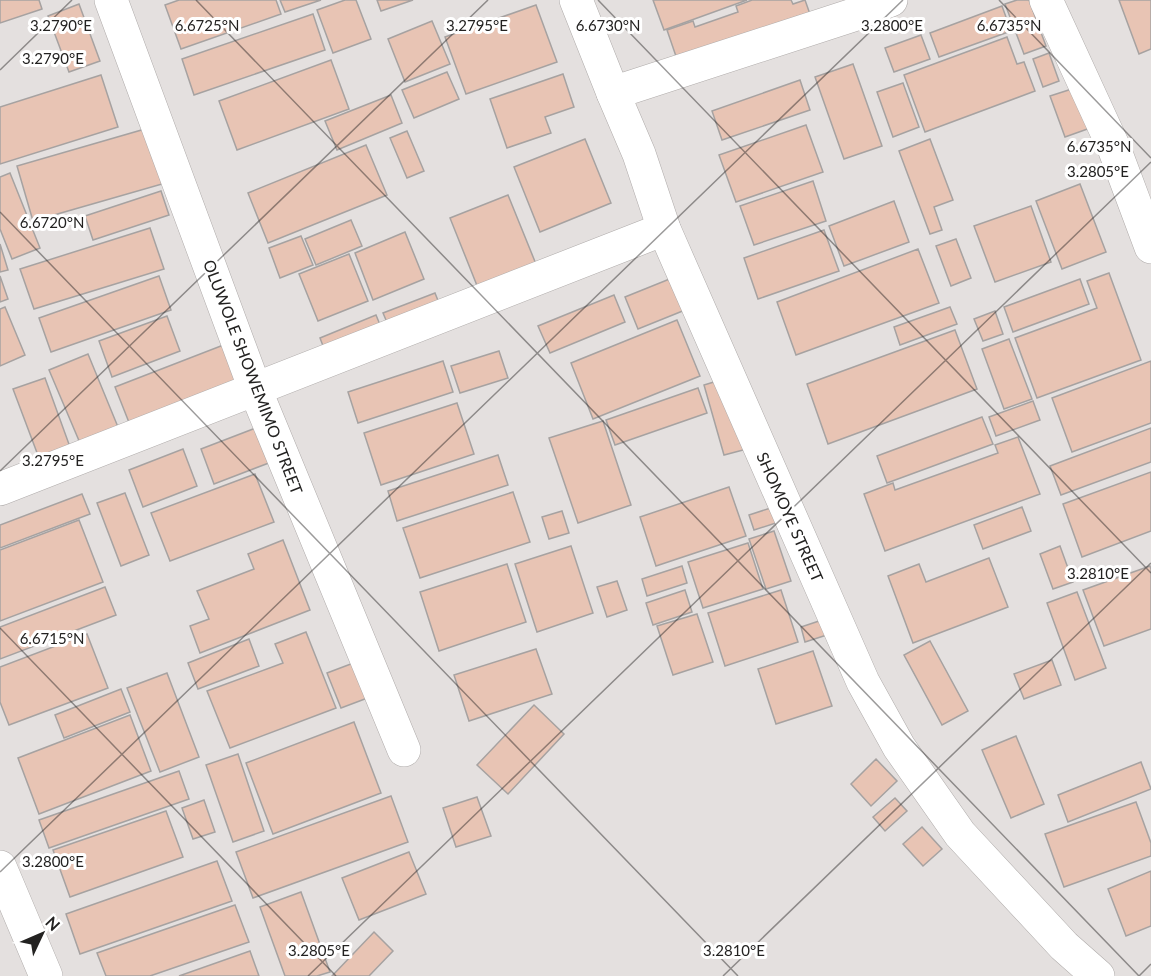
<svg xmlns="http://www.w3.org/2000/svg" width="1151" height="976" font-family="Lato,sans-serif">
	<rect width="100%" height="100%" fill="#e4e0df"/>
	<g fill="#e8c4b4" stroke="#a6a2a1" stroke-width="1.5">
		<path d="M0,0H39L42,9L0,23Z"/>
		<path d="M179,0H276L281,14L181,49L165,5Z"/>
		<path d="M280,0H321L285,12Z"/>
		<path d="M345,0H356L371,39L333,53L317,10Z"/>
		<path d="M377,0H413L381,11Z"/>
		<path d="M653,0H747L664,30Z"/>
		<path d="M752,0H791L793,4L805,0L811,17L679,65L667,30L693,21L695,27L738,12L736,6Z"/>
		<path d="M1017,0H1029L1046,46L1024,54L1005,4Z"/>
		<path d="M1119,0H1151V49L1139,54Z"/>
		<path d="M79,4L100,61L69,72L48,16Z"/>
		<path d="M536,5L557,62L466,94L445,37Z"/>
		<path d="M1002,6L1011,31L939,57L930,33Z"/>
		<path d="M313,14L325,50L194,95L182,59Z"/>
		<path d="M432,21L450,64L405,82L388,39Z"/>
		<path d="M921,35L930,59L894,72L885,48Z"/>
		<path d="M1007,37L1017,64L1024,62L1035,91L925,132L904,75Z"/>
		<path d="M1049,53L1059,81L1043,87L1033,59Z"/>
		<path d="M331,60L349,109L237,150L219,101Z"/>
		<path d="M853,64L882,146L844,159L815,77Z"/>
		<path d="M447,72L459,99L414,118L402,90Z"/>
		<path d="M563,74L574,107L545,117L551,133L507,148L490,99Z"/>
		<path d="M101,75L118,127L0,164V107Z"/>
		<path d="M800,80L810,110L722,140L712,111Z"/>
		<path d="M903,83L919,127L893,137L877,92Z"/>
		<path d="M1078,87L1093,127L1065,137L1050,96Z"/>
		<path d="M391,95L402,123L337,150L325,121Z"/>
		<path d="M806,125L823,172L736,202L719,155Z"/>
		<path d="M145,129L162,184L33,221L17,166Z"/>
		<path d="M407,131L424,171L407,178L390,138Z"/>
		<path d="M585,139L611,203L540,232L514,167Z"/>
		<path d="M930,139L953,200L934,207L942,230L930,234L899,151Z"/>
		<path d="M366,145L387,195L268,243L248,193Z"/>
		<path d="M10,173L40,248L12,259L0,229V177Z"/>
		<path d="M813,181L826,221L754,245L740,206Z"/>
		<path d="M1080,184L1106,252L1062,269L1036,201Z"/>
		<path d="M161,191L169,215L93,240L85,216Z"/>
		<path d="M508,195L538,269L480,293L450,218Z"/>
		<path d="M894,201L909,242L844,266L829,226Z"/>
		<path d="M1031,206L1051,262L995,282L974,226Z"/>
		<path d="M351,220L362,246L316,265L305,239Z"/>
		<path d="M150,228L164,269L34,309L20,269Z"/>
		<path d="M824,230L839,271L758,299L744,258Z"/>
		<path d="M405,232L424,279L373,300L355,253Z"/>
		<path d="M301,236L313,265L280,278L269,248Z"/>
		<path d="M956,239L971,278L951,286L936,246Z"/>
		<path d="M0,244L8,270L0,272Z"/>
		<path d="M918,249L939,303L796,355L777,302Z"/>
		<path d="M349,254L368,301L318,321L299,274Z"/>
		<path d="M1109,273L1141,360L1037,398L1015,338L1097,308L1087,281Z"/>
		<path d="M0,276L8,299L0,302Z"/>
		<path d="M159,276L171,310L51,352L39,318Z"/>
		<path d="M677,276L690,308L638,329L625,297Z"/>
		<path d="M1080,279L1089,304L1013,332L1004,307Z"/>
		<path d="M435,293L443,313L392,334L383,313Z"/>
		<path d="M614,295L625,322L550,353L538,326Z"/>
		<path d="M5,307L25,355L0,366V309Z"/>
		<path d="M950,307L957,324L900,345L894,327Z"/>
		<path d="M995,311L1003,334L983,341L974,319Z"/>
		<path d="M376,315L385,337L328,359L320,338Z"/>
		<path d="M167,316L180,351L112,377L99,341Z"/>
		<path d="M677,320L700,376L593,419L571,363Z"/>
		<path d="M955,330L977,389L828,444L807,384Z"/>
		<path d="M1009,339L1032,399L1004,409L982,349Z"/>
		<path d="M226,344L243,387L132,430L115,387Z"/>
		<path d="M499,351L508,378L460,393L451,366Z"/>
		<path d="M88,354L118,427L80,443L49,370Z"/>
		<path d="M443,361L453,392L358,423L348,392Z"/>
		<path d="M1151,361V423L1072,452L1052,398Z"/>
		<path d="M45,378L70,447L39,458L13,389Z"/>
		<path d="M727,378L747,449L724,455L704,385Z"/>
		<path d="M698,388L707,413L615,445L606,420Z"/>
		<path d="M1033,401L1040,420L996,436L989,417Z"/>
		<path d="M457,403L474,454L381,485L364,433Z"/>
		<path d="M982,417L993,444L887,483L877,456Z"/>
		<path d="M603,421L631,505L578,523L549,438Z"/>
		<path d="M261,426L274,461L214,484L201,449Z"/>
		<path d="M1151,428V462L1061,495L1050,466Z"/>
		<path d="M1018,437L1040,494L885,551L864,494L893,483L895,490L998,453L995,445Z"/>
		<path d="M183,449L197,486L143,507L129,470Z"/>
		<path d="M498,455L508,485L397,521L388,491Z"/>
		<path d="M1151,472V531L1082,557L1063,504Z"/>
		<path d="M255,474L274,522L170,561L151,513Z"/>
		<path d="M729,487L746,536L656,566L640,517Z"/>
		<path d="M513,492L530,542L420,578L403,528Z"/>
		<path d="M125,493L149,555L121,566L97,503Z"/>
		<path d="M82,494L90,514L0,548V525Z"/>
		<path d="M780,505L785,520L754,530L749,515Z"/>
		<path d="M1022,507L1031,531L983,549L974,525Z"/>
		<path d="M562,511L569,533L549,539L542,517Z"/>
		<path d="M79,520L103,582L0,621V550Z"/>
		<path d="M774,531L791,581L766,589L749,539Z"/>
		<path d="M283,540L310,610L200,653L190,626L209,619L197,591L254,569L248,554Z"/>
		<path d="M748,543L763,589L703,608L688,562Z"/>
		<path d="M571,546L593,613L537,632L515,564Z"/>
		<path d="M1060,546L1073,582L1053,589L1040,554Z"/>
		<path d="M989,558L1008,607L913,643L888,576L919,564L926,582Z"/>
		<path d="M507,564L526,622L439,651L420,592Z"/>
		<path d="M682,566L687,583L647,596L642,579Z"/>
		<path d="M1150,566L1151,569V629L1104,646L1083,590Z"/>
		<path d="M617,581L627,610L607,617L597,587Z"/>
		<path d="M105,587L116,615L0,659V627Z"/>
		<path d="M685,590L692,612L653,625L646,603Z"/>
		<path d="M781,590L798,642L725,666L708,613Z"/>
		<path d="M1077,592L1106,668L1075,680L1047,603Z"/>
		<path d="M697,614L713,662L673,675L657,626Z"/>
		<path d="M828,618L833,633L805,642L801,627Z"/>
		<path d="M306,632L336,708L230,748L207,691L283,663L275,644Z"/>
		<path d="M87,634L108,688L9,725L0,702V667Z"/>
		<path d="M249,639L259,666L198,689L188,663Z"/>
		<path d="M930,641L968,711L942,725L904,655Z"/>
		<path d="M536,649L552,694L469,721L454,675Z"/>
		<path d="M813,651L832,706L776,724L758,669Z"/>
		<path d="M364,659L378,694L341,708L327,673Z"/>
		<path d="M1052,660L1061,685L1024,699L1014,674Z"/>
		<path d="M167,673L199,757L160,772L127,688Z"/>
		<path d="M121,689L130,712L64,738L55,715Z"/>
		<path d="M534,705L564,734L508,794L477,765Z"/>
		<path d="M130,715L151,771L39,814L18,758Z"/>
		<path d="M354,722L381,793L273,834L246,763Z"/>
		<path d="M1016,736L1044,804L1011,818L982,750Z"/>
		<path d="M238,754L264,831L233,842L206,765Z"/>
		<path d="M876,759L897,781L871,806L851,784Z"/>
		<path d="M1141,762L1151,789L1068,822L1058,795Z"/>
		<path d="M179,771L189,799L49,848L39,820Z"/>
		<path d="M391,796L408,842L253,898L236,852Z"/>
		<path d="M477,797L491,836L456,847L443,808Z"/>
		<path d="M895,798L907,811L885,831L873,817Z"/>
		<path d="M204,800L215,832L193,839L182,808Z"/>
		<path d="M1136,802L1151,843V856L1064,887L1045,834Z"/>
		<path d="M166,811L183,857L70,897L53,850Z"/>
		<path d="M922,827L942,849L923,866L903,844Z"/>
		<path d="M409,852L426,894L359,920L342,878Z"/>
		<path d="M217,861L232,901L80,954L66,914Z"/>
		<path d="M1151,871V926L1126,936L1108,889Z"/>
		<path d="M301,892L330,972L317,976H285L260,907Z"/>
		<path d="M235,905L249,942L150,976H106L97,953Z"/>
		<path d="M374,932L393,951L369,976H332Z"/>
		<path d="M250,951L259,976H179Z"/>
	</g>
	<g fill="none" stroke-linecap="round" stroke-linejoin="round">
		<defs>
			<g id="minor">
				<path d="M111,0L255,389L404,750"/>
				<path d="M576,0L613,93L639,154L664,229L863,682L899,747L960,834L1064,946L1098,976"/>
				<path d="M1046,0L1114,148L1151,247"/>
				<path d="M613,93L856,14L891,0"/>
				<path d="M0,489L664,229"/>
				<path d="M0,867L46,976"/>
			</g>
		</defs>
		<use href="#minor" stroke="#afabaa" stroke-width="34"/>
		<use href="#minor" stroke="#fff" stroke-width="33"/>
	</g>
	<path fill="none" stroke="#232221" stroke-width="1.5" stroke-opacity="0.45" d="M196,0L1139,976M598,0L1151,573M999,0L1151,158M0,70L72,0M0,212L738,976M0,471L488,0M0,628L336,976M0,872L903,0M308,976L1151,162M723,976L1151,563M1139,976L1151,964"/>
	<g text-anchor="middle" stroke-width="6" stroke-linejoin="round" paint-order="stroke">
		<g font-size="16" fill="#232221" stroke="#fff">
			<text transform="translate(253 377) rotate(69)" y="6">OLUWOLE SHOWEMIMO STREET</text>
			<text transform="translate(790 517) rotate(66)" y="6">SHOMOYE STREET</text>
		</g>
	</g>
	<g font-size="15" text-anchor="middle" fill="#232221" stroke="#fff" stroke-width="6" stroke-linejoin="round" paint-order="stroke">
		<text x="61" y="31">3.2790°E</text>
		<text x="477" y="31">3.2795°E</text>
		<text x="892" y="31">3.2800°E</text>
		<text x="1009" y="31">6.6735°N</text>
		<text x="207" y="31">6.6725°N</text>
		<text x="608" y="31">6.6730°N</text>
		<text x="53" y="64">3.2790°E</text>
		<text x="1099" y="152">6.6735°N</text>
		<text x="1098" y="177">3.2805°E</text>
		<text x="52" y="228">6.6720°N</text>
		<text x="53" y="466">3.2795°E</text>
		<text x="1098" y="579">3.2810°E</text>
		<text x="52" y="644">6.6715°N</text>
		<text x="53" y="867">3.2800°E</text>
		<text x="319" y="956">3.2805°E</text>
		<text x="734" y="956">3.2810°E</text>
	</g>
	<g transform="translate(42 934) rotate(46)" stroke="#ffffff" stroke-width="4.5" paint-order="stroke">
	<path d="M0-4.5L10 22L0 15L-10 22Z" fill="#232221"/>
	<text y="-9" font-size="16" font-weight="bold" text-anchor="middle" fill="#232221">N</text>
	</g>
</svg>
